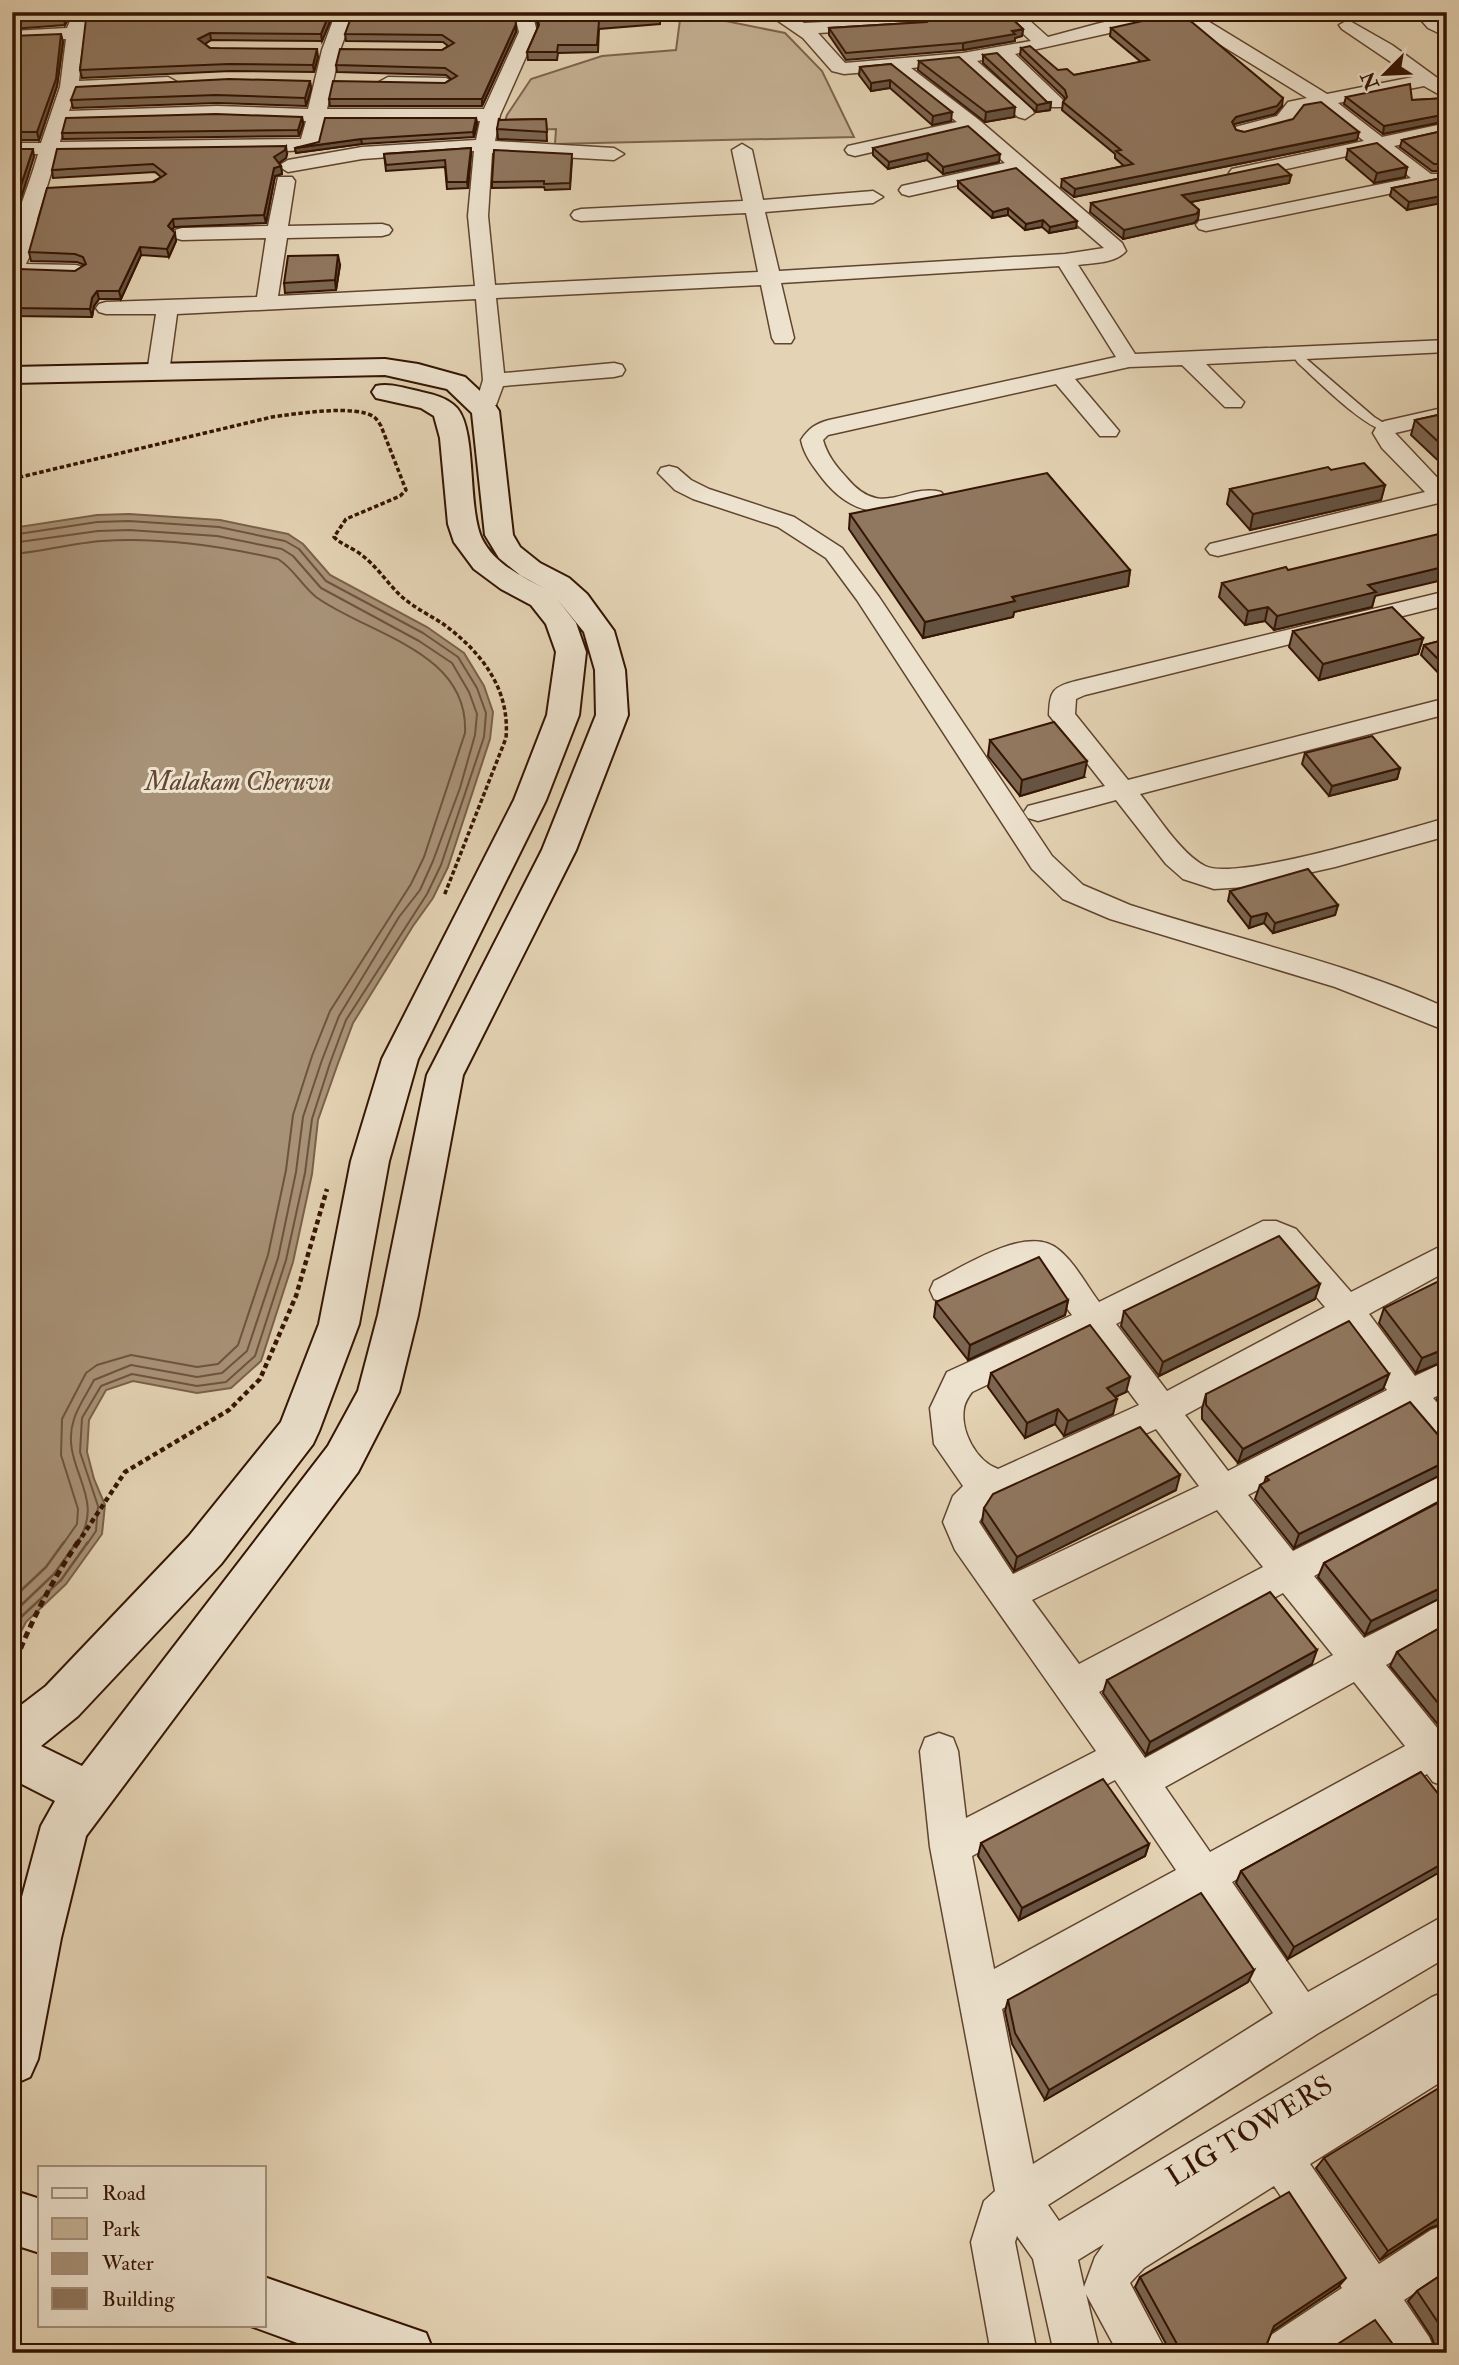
<svg xmlns="http://www.w3.org/2000/svg" width="1459" height="2365" font-family="'IM FELL Double Pica',serif">
	<rect width="100%" height="100%" fill="#e4d3b4"/>
	<filter id="stains"><feTurbulence type="fractalNoise" baseFrequency=".00286" numOctaves="4"/><feColorMatrix values="0 0 0 0 .2 0 0 0 0 .09 0 0 0 0 .02 0 0 0 .5 -.17"/></filter>
	<radialGradient id="worn" r=".72"><stop offset=".6" stop-color="#630" stop-opacity="0"/><stop offset="1" stop-color="#630" stop-opacity=".3"/></radialGradient>
	<path fill="#c6b396" stroke="#7d644c" stroke-width="2" d="M681,12L785,33L822,71L854,137L555,144L556,129L502,131L507,115L531,79L602,56L676,50Z"/>
	<path fill="#a89277" stroke="#7a6048" stroke-width="2" d="M129,514L220,520L288,534L303,544L330,575L427,627L464,653L484,686L493,712L490,739L448,867L433,898L413,926L353,1023L337,1066L318,1120L312,1174L293,1262L261,1361L231,1388L197,1393L133,1381L106,1390L89,1420L87,1452L94,1479L105,1505L102,1534L66,1584L26,1622L12,1649V528L97,515Z"/>
	<g fill="none" stroke-linecap="round" stroke-linejoin="round">
		<g stroke="#6e533c" stroke-width="2">
			<path d="M12,535L97,522L129,521L219,527L285,541L299,549L326,581L423,633L458,657L477,688L486,713L484,737L441,865L427,894L346,1020L330,1063L312,1119L305,1173L286,1260L255,1356L226,1382L197,1386L132,1374L101,1386L82,1418L80,1452L98,1506L96,1531L87,1544"/>
			<path d="M12,543L98,531L129,530L217,536L282,549L293,556L321,588L419,641L452,663L469,692L477,714L475,735L460,788L433,861L420,890L399,917L339,1016L322,1060L303,1117L296,1172L278,1258L247,1351L222,1373L197,1377L131,1365L94,1380C88,1392 78,1406 74,1419C58,1467 110,1497 76,1544"/>
			<path d="M12,554C42,552 72,543 102,541C161,537 221,546 278,559C294,569 302,586 316,597C369,635 469,651 465,733L424,857L411,884L330,1011L312,1056L293,1115L286,1170L268,1255L238,1345L218,1364L197,1367L131,1355L97,1365L86,1373L62,1419L61,1455L78,1509L77,1524L63,1544"/>
		</g>
		<g stroke="#6e533c" stroke-width="2.5">
			<path d="M12,1599L46,1567L64,1542"/>
			<path d="M12,1614L54,1574L77,1542"/>
			<path d="M12,1633L21,1617L61,1580L88,1542"/>
		</g>
		<defs>
			<path id="lane" d="M1296,350L1374,417L1390,427V431C1370,434 1315,378 1298,363L1291,353Z"/>
			<g id="street">
				<path d="M74,12H92L85,26L79,81L168,77L177,82L168,87L76,92L69,111L217,106L308,109L322,50L336,12H354L340,50L327,109H484L519,32L514,12H532L537,32L500,115L495,141L614,148L624,154L614,160L492,153L488,216L495,285L758,272L746,213L581,221L574,219L571,215L574,211L581,209L743,201L732,150L742,144L752,150L763,200L873,191L883,197L873,203L765,212L779,271L1065,254L1104,248L1016,172L909,196L902,194L899,190L902,186L1005,163L968,130L855,156L848,154L845,150L848,146L957,122L891,70L844,74L832,71L803,38L765,12H786L804,23L926,17L935,22L926,27L818,33L845,63L963,53L1031,41L1000,12H1020L1048,37L1100,23L1153,12H1193L1327,94L1413,77L1342,29L1339,25L1348,20L1392,45L1447,85V99L1424,86L1338,103L1382,137L1447,123V135L1394,146L1431,174H1447V182L1206,231L1199,229L1196,225L1199,221L1411,178L1375,150L1239,179L1232,177L1229,173L1232,169L1364,141L1320,107L1301,110L1291,124L1242,137L1235,135L1233,131L1235,127L1277,116L1288,102L1307,98L1177,18L1015,54L1062,99L1064,103L1062,107H1048L997,57L977,61L1032,109L1034,113L1025,119L1018,117L959,64L911,68L979,120L1122,243L1126,251C1116,263 1094,263 1078,265L1135,354L1447,340V352L1206,364L1244,402L1241,407H1225L1182,365L1129,367L1075,379L1119,431L1116,436H1100L1056,384L828,435L823,440C827,455 836,466 846,477C882,521 904,483 941,492L945,497L941,502C892,514 857,523 822,478C813,466 804,455 801,440C809,428 815,424 829,420L1116,357L1059,266L781,283L794,338L791,343H775L772,338L761,285L496,298L504,373L614,363L622,365L625,370L622,375L614,377L503,386L496,405H480L477,400L483,380L476,299L177,314L169,373L166,378H150L147,373L156,314H106L99,312L96,308L99,304L106,302L257,297L266,238L182,240L175,238L172,234L175,230L182,228L268,226L278,177H292L295,181L288,226L382,224L389,226L392,230L389,234L382,236L287,238L278,296L475,286L468,216L474,151L362,159L288,172L278,166L288,160L362,147L476,140L480,121H324L319,142L317,146L306,150L249,153L208,150L57,154L37,219L36,242L26,264L76,265L83,267L86,271L83,275L76,277L20,276L12,279C12,261 13,235 17,218C23,197 32,176 38,154L12,155V143H41L60,87L66,39L12,41V31L67,28ZM217,118L306,121L301,139L60,142L65,122Z"/>
				<path d="M1414,12H1433L1447,24V37L1428,28Z"/>
				<path d="M388,77L446,78L455,83L446,88L382,86L379,82Z"/>
				<path d="M1447,407V421L1395,433L1447,488V501L1218,556L1210,554L1206,549L1210,544L1425,492L1382,448L1373,433L1378,424L1385,421Z"/>
				<path d="M669,466L677,468L691,480L709,489L794,517L842,548L879,597L1052,856L1083,885L1130,905C1235,939 1346,962 1447,1008V1031L1335,987L1110,919L1063,899L1032,869L857,600L826,558L778,527L693,499L675,490L658,473L661,468Z"/>
				<path d="M1447,591V605L1085,695L1076,699L1075,714L1128,780L1447,698V714L1140,794C1157,815 1181,854 1205,866C1237,882 1405,829 1447,818V836L1335,867L1245,887L1214,889L1183,879L1166,864L1116,800L1038,821L1028,818L1024,812L1028,806L1105,786L1049,715C1050,691 1052,687 1076,681Z"/>
				<path d="M1263,1221H1276L1296,1229L1351,1292L1447,1243V1271L1369,1314L1415,1376L1447,1361V1391L1433,1398L1447,1414V1453L1435,1449L1405,1413L1248,1495L1293,1551L1447,1473V1505L1314,1576L1364,1638L1447,1596V1631L1386,1665L1438,1729L1447,1725V1787L1433,1782L1427,1774L1232,1882L1308,1992L1447,1914V1957L1317,2034L1048,2205L1059,2221L1432,1997L1447,1991V2078L1310,2164L1379,2264L1431,2230L1447,2224V2272L1404,2300L1429,2337L1436,2353H1386L1367,2325L1325,2353H1261L1268,2337L1342,2288L1274,2186L1144,2268L1130,2283L1167,2353H1118L1086,2294L1100,2353H1054L1033,2259L1017,2236L1015,2242L1037,2353H991L971,2242L984,2201L995,2191L930,1847L920,1751L925,1738L939,1733L953,1738L958,1751L966,1818L1096,1751L955,1550L943,1522L953,1496L963,1486L934,1444L930,1408L947,1372L1072,1315L1037,1268L1031,1265L946,1303L934,1299L930,1290L934,1281C966,1266 1028,1223 1059,1250C1075,1263 1087,1286 1099,1302ZM1267,1247H1274L1325,1307L1167,1391L1116,1324ZM1342,1329L1387,1390L1228,1471L1185,1415ZM1088,1337L1139,1405L998,1469C976,1461 960,1431 964,1408C965,1402 969,1396 972,1392ZM1156,1429L1199,1486L1013,1574L979,1522L989,1506ZM1217,1510L1263,1567L1079,1664L1032,1600ZM1283,1593L1333,1655L1145,1758L1099,1692ZM1354,1682L1405,1746L1210,1852L1165,1787ZM1115,1780L1176,1870L994,1969L972,1856ZM1197,1901L1273,2013L1033,2164L1002,2009ZM1104,2244L1095,2257L1084,2287L1078,2260Z"/>
			</g>
			<g id="secondary">
				<path d="M385,359L418,364L465,377L495,405L499,411L513,535L520,547L540,563L569,578L587,594L614,631L625,670L628,715L576,850L463,1075L418,1315L399,1392L358,1472L86,1836L61,1938L38,2059L30,2077L12,2085V1934L41,1826L55,1801L12,1779V1712L46,1686L189,1536L281,1422L319,1324L351,1161L382,1059L514,800L547,715L556,652L546,624L531,605L501,589L474,569L454,542L448,524L440,438L434,416L421,408L376,398L372,392L376,386C390,383 403,388 418,391C431,394 447,397 457,408C477,431 467,507 482,539C495,565 525,578 549,591L520,575L499,558L485,535L472,413L447,389L385,375L12,383V367ZM557,599L584,632L595,670L596,715L542,850L427,1075L378,1315L358,1391L328,1446L82,1766L41,1746L78,1716L221,1564L313,1444L319,1431L359,1324L389,1161L418,1059L546,800L579,715L586,652L576,623Z"/>
				<path d="M12,2190L40,2199V2253L12,2244Z"/>
				<path d="M264,2277L426,2333L434,2353H325L248,2325H264Z"/>
			</g>
		</defs>
		<use href="#lane" stroke="#60442e" stroke-width="3"/>
		<use href="#street" stroke="#60442e" stroke-width="3"/>
		<use href="#secondary" stroke="#341402" stroke-width="4"/>
		<path stroke="#341402" stroke-width="3.5" stroke-dasharray="4.5 2.5" stroke-linecap="butt" d="M12,479L272,417C294,414 356,404 374,417C377,419 379,423 381,426L406,490L400,496L346,519L334,537C341,544 348,546 356,551C375,563 386,582 401,596C414,608 432,616 446,626C483,654 510,690 506,738L444,896"/>
		<path stroke="#341402" stroke-width="4.5" stroke-dasharray="5 3.5" stroke-linecap="butt" d="M77,1544L125,1472L229,1410L260,1379L296,1296L327,1189"/>
		<path stroke="#341402" stroke-width="5" stroke-dasharray="7 4.5" stroke-linecap="butt" d="M12,1670C29,1625 51,1582 78,1542"/>
		<use href="#lane" fill="#ede2ce" fill-rule="evenodd"/>
		<use href="#street" fill="#ede2ce" fill-rule="evenodd"/>
		<use href="#secondary" fill="#ede2ce" fill-rule="evenodd"/>
	</g>
	<g fill="#7c6652" stroke="#341402" stroke-width="2">
		<path d="M12,12H72L65,25L12,29Z"/>
		<path d="M88,12H334L322,41L211,40L205,44L210,48L318,57L314,72L230,71L82,78L80,70Z"/>
		<path d="M535,12H578L585,16L660,12V24L599,29L598,52L558,53L557,60H528L527,52L538,27Z"/>
		<path d="M799,12H1005L1023,29L1022,36L1015,38V41L963,50L846,60L829,35V28L927,22L932,18L926,14L805,20Z"/>
		<path d="M1111,28L1282,106L1275,114L1234,124V126L1236,130L1244,132L1357,140L1074,197L1061,187L1062,179L1124,166L1115,158V154L1062,110L1063,102L1065,100L1064,97L1020,55L1021,48L1058,70L1074,75L1141,62L1110,36Z"/>
		<path d="M516,32L482,106H330L329,99L445,83L451,79L446,75L337,72L336,65L442,50L448,46L443,42L346,41L345,34Z"/>
		<path d="M12,36L63,42L57,86L39,140H12Z"/>
		<path d="M983,55L1047,102H1051L1050,110L1036,112L983,63Z"/>
		<path d="M919,61L1014,117L985,122L918,70Z"/>
		<path d="M891,64L951,121L932,125L890,88L871,91L859,75L860,67Z"/>
		<path d="M310,81L311,89L306,106L217,103L73,108L71,100Z"/>
		<path d="M1346,97L1412,100L1447,98V121L1383,134L1344,104Z"/>
		<path d="M302,117L303,124L299,136L63,139L62,133Z"/>
		<path d="M476,118L477,124L474,137L362,144L296,153L295,148Z"/>
		<path d="M546,119L547,141L498,139L497,129L500,120Z"/>
		<path d="M1447,130V171H1432L1400,147L1402,140Z"/>
		<path d="M471,148V154L468,188L447,189L445,167L386,171L384,154Z"/>
		<path d="M873,148L999,162L943,174L927,160L888,169L873,155Z"/>
		<path d="M1348,149L1407,167L1405,177L1374,183L1346,159Z"/>
		<path d="M287,154L286,158L279,163L281,166L282,174L275,176L266,223L174,227L172,230L176,241L169,257L141,255L121,299H99L94,306L92,317L12,316V272L75,271L85,265L77,262L31,261L29,252L161,177L155,172L53,178L52,170Z"/>
		<path d="M572,160L570,189L545,190L544,187L492,188V182Z"/>
		<path d="M1291,175L1289,183L1190,202L1199,210L1198,219L1194,223L1123,239L1090,212L1091,203Z"/>
		<path d="M1447,177L1407,210L1390,196L1392,188Z"/>
		<path d="M958,181L1076,228L1049,233L1042,227L1025,230L1008,215L992,218L958,188Z"/>
		<path d="M340,265L336,290L285,293L284,283Z"/>
		<path d="M1447,413V469L1411,435L1415,420Z"/>
		<path d="M1331,470L1385,485L1381,500L1250,530L1227,504L1230,489Z"/>
		<path d="M850,514L1130,570L1128,586L1014,612L1013,617L923,638L849,529Z"/>
		<path d="M1288,570L1375,596L1372,607L1274,630L1265,621L1245,625L1219,597L1222,583Z"/>
		<path d="M1293,631L1423,638L1418,654L1319,680L1289,647Z"/>
		<path d="M1447,639V682L1421,655L1424,645Z"/>
		<path d="M990,740L1084,777L1020,796L988,756Z"/>
		<path d="M1305,753L1400,768L1397,779L1329,796L1302,764Z"/>
		<path d="M1230,891L1338,905L1335,915L1273,933L1264,923L1249,928L1228,901Z"/>
		<path d="M1315,1299L1159,1376L1121,1326L1124,1311Z"/>
		<path d="M1068,1300L1065,1315L968,1360L934,1317L936,1302Z"/>
		<path d="M1384,1308L1447,1360L1416,1373L1379,1323Z"/>
		<path d="M991,1373L1126,1392L1115,1397L1113,1414L1064,1436L1055,1424L1025,1438L988,1387Z"/>
		<path d="M1389,1374L1383,1389L1238,1463L1202,1419V1409L1206,1394Z"/>
		<path d="M1447,1382V1410L1437,1399L1444,1384Z"/>
		<path d="M1439,1436L1294,1548L1255,1499L1260,1485L1264,1483L1266,1477Z"/>
		<path d="M1176,1490L1014,1571L982,1522L984,1508Z"/>
		<path d="M1447,1497L1365,1635L1318,1577L1324,1563Z"/>
		<path d="M1447,1624V1724L1439,1726L1390,1666L1397,1652Z"/>
		<path d="M1312,1664L1146,1755L1103,1693L1107,1680Z"/>
		<path d="M1421,1772L1288,1959L1236,1883L1241,1871Z"/>
		<path d="M981,1843L1149,1844L1145,1856L1019,1920L978,1856Z"/>
		<path d="M1248,1982L1045,2100L1012,2044L1005,2011L1008,2000Z"/>
		<path d="M1324,2158L1430,2228L1380,2260L1316,2168Z"/>
		<path d="M1447,2271V2353H1171L1135,2287L1140,2277L1338,2287L1272,2331L1266,2346H1435L1431,2336L1408,2301L1417,2291Z"/>
	</g>
	<g fill="#655342" stroke="#341402" stroke-width="2">
		<path d="M67,12H72L65,25L64,18Z"/>
		<path d="M330,12H334L322,41L321,34Z"/>
		<path d="M516,24V32L482,106V99Z"/>
		<path d="M1023,29L1022,36L1015,38V41L963,50V43Z"/>
		<path d="M210,33L211,40L200,47L198,39Z"/>
		<path d="M61,34L63,42L57,86L39,140L37,132Z"/>
		<path d="M317,49L318,57L314,72L313,65Z"/>
		<path d="M890,80V88L871,91V83Z"/>
		<path d="M310,81L311,89L306,106L305,98Z"/>
		<path d="M1283,98L1282,106L1275,114L1234,124L1231,130L1232,122L1236,117Z"/>
		<path d="M1051,102L1050,110L1036,112L1037,105Z"/>
		<path d="M1015,107L1014,117L985,122L986,112Z"/>
		<path d="M952,112L951,121L932,125L933,116Z"/>
		<path d="M1447,114V121L1383,134L1384,126Z"/>
		<path d="M302,117L303,124L299,136L298,130Z"/>
		<path d="M476,118L477,124L474,137L473,132Z"/>
		<path d="M1359,132L1357,140L1074,197L1075,189Z"/>
		<path d="M361,139L362,144L296,153L295,148Z"/>
		<path d="M286,146L287,154L286,158L276,165L274,157Z"/>
		<path d="M471,148V154L468,188L467,182Z"/>
		<path d="M33,149L34,157L13,224L12,234V212Z"/>
		<path d="M928,153L927,160L888,169L889,162Z"/>
		<path d="M1000,154L999,162L943,174V167Z"/>
		<path d="M281,166L282,174L275,176L266,223L264,215L274,168Z"/>
		<path d="M1407,167L1405,177L1374,183L1377,173Z"/>
		<path d="M1291,175L1289,183L1181,204L1182,195Z"/>
		<path d="M1447,195V202L1407,210L1409,202Z"/>
		<path d="M1008,208V215L992,218L993,212Z"/>
		<path d="M1199,210L1198,219L1194,223L1123,239L1124,230Z"/>
		<path d="M173,219L174,227L169,234L168,226Z"/>
		<path d="M1043,220L1042,227L1025,230L1026,224Z"/>
		<path d="M1077,221L1076,228L1049,233L1050,227Z"/>
		<path d="M175,233L176,241L169,257L167,249Z"/>
		<path d="M140,247L141,255L121,299L119,291Z"/>
		<path d="M338,255L340,265L336,290L335,280Z"/>
		<path d="M97,291L99,299L94,306L92,317L90,309L92,298Z"/>
		<path d="M14,435L17,446L12,463V442Z"/>
		<path d="M1385,485L1381,500L1250,530L1253,514Z"/>
		<path d="M1447,566V579L1375,596L1372,607L1274,630L1277,616L1368,585Z"/>
		<path d="M1130,570L1128,586L1014,612L1013,617L923,638L925,622L1012,597Z"/>
		<path d="M1268,607L1265,621L1245,625L1248,611Z"/>
		<path d="M1423,638L1418,654L1319,680L1323,664Z"/>
		<path d="M1087,761L1084,777L1020,796L1022,780Z"/>
		<path d="M1400,768L1397,779L1329,796L1332,786Z"/>
		<path d="M1338,905L1335,915L1273,933L1275,923Z"/>
		<path d="M1267,913L1264,923L1249,928L1251,917Z"/>
		<path d="M1320,1284L1315,1299L1159,1376L1163,1362Z"/>
		<path d="M1068,1300L1065,1315L968,1360L970,1345Z"/>
		<path d="M1447,1348V1360L1416,1373L1422,1358Z"/>
		<path d="M1389,1374L1383,1389L1238,1463L1243,1449Z"/>
		<path d="M1130,1377L1126,1392L1104,1402L1107,1388Z"/>
		<path d="M1117,1399L1113,1414L1064,1436L1068,1421Z"/>
		<path d="M1058,1409L1055,1424L1025,1438L1027,1423Z"/>
		<path d="M1447,1461V1472L1294,1548L1299,1534Z"/>
		<path d="M1180,1475L1176,1490L1014,1571L1017,1557Z"/>
		<path d="M1447,1585V1595L1365,1635L1371,1621Z"/>
		<path d="M1317,1650L1312,1664L1146,1755L1150,1742Z"/>
		<path d="M1446,1713L1447,1724L1439,1726Z"/>
		<path d="M1149,1844L1145,1856L1019,1920L1022,1908Z"/>
		<path d="M1447,1861V1868L1288,1959L1294,1947Z"/>
		<path d="M1254,1970L1248,1982L1045,2100L1049,2090Z"/>
		<path d="M1447,2215V2222L1430,2228L1380,2260L1388,2251L1439,2218Z"/>
		<path d="M1346,2278L1338,2287L1267,2335L1274,2326Z"/>
	</g>
	<g fill="#90775f" stroke="#341402" stroke-width="2">
		<path d="M12,12H67L64,18L12,21Z"/>
		<path d="M88,12H330L321,34L210,33L198,39L210,48L317,49L313,65L229,64L80,70L86,19Z"/>
		<path d="M353,12H513L516,24L482,99H329L333,81L445,83L457,76L445,68L336,65L340,49L442,50L454,43L442,35L345,34Z"/>
		<path d="M536,12H578L585,16L635,12H660V17L599,21L597,45H558L557,52H527L539,25Z"/>
		<path d="M935,12H1005L1023,29L1012,31L1015,34L963,43L846,53L829,28L927,22L938,14Z"/>
		<path d="M1178,13L1193,23L1283,98L1277,106L1236,117L1232,122L1236,130L1244,132L1293,119L1304,105L1321,102L1359,132L1075,189L1062,179L1133,164L1116,151L1121,150L1063,102L1067,97L1065,90L1021,48L1030,46L1058,70L1067,69L1074,75L1149,60L1111,28Z"/>
		<path d="M61,34L56,79L37,132H12V36Z"/>
		<path d="M997,53L1047,102H1051L1037,105L983,55Z"/>
		<path d="M959,57L1015,107L986,112L919,61Z"/>
		<path d="M891,64L952,112L933,116L890,80L871,83L860,67Z"/>
		<path d="M229,79L310,81L305,98L216,95L71,100L76,87Z"/>
		<path d="M1410,84L1412,100L1447,98V114L1384,126L1346,97Z"/>
		<path d="M216,114L302,117L298,130L62,133L66,118Z"/>
		<path d="M325,118H476L473,132L361,139L295,148L319,142Z"/>
		<path d="M499,118V120L546,119L547,132L497,129Z"/>
		<path d="M968,126L1000,154L943,167L928,153L889,162L873,148Z"/>
		<path d="M1447,130V164H1434L1402,140Z"/>
		<path d="M1377,143L1407,167L1377,173L1348,149Z"/>
		<path d="M286,146L285,150L274,157L281,166L274,168L264,215L173,219L168,226L175,233L167,249L140,247L119,291H97L92,298L90,309L12,308V272L19,269L75,271L86,264L83,257L75,254L29,252L47,188L154,182L166,174L153,164L52,170L57,149Z"/>
		<path d="M471,148L467,182H447L445,160L386,165L384,154Z"/>
		<path d="M12,149H33L12,212Z"/>
		<path d="M494,150L572,154L570,183L544,184V181L492,182Z"/>
		<path d="M1278,164L1291,175L1182,195L1199,210L1196,214L1124,230L1091,203Z"/>
		<path d="M1016,168L1077,221L1050,227L1043,220L1026,224L1008,208L993,212L958,181Z"/>
		<path d="M1447,177V195L1409,202L1392,188Z"/>
		<path d="M338,255L335,280L284,283L288,256Z"/>
		<path d="M1447,413V450L1415,420Z"/>
		<path d="M1364,463L1385,485L1253,514L1230,489L1328,467L1331,470Z"/>
		<path d="M1047,473L1130,570L1012,597L1015,601L925,622L850,514Z"/>
		<path d="M1447,532V566L1368,585L1376,592L1277,616L1268,607L1248,611L1222,583L1286,567L1288,570Z"/>
		<path d="M1392,607L1423,638L1323,664L1293,631Z"/>
		<path d="M1447,639V668L1424,645Z"/>
		<path d="M1054,722L1087,761L1022,780L990,740Z"/>
		<path d="M1372,736L1400,768L1332,786L1305,753Z"/>
		<path d="M1308,869L1338,905L1275,923L1267,913L1251,917L1230,891Z"/>
		<path d="M1279,1236L1320,1284L1163,1362L1124,1311Z"/>
		<path d="M1039,1257L1068,1300L970,1345L936,1302Z"/>
		<path d="M1447,1277V1348L1422,1358L1384,1308Z"/>
		<path d="M1349,1321L1389,1374L1243,1449L1206,1405V1394Z"/>
		<path d="M1090,1325L1130,1377L1107,1388L1117,1399L1068,1421L1058,1409L1027,1423L991,1373Z"/>
		<path d="M1410,1402L1439,1436L1447,1438V1461L1299,1534L1260,1485L1269,1480L1266,1477Z"/>
		<path d="M1140,1427L1180,1475L1017,1557L984,1508L993,1494Z"/>
		<path d="M1447,1498V1585L1371,1621L1324,1563Z"/>
		<path d="M1270,1592L1317,1650L1150,1742L1107,1680Z"/>
		<path d="M1447,1624V1713H1446L1397,1652Z"/>
		<path d="M1421,1772L1447,1805V1861L1294,1947L1241,1871Z"/>
		<path d="M1103,1779L1149,1844L1022,1908L981,1843Z"/>
		<path d="M1201,1893L1254,1970L1049,2090L1015,2033L1008,2000Z"/>
		<path d="M1447,2083V2215L1439,2218L1388,2251L1324,2158Z"/>
		<path d="M1289,2192L1346,2278L1274,2326L1266,2346L1333,2347L1375,2320L1395,2347L1447,2346V2353H1182L1140,2277Z"/>
		<path d="M1447,2271V2346L1441,2327L1417,2291Z"/>
	</g>
	<g text-anchor="middle" stroke-width="6" stroke-linejoin="round" paint-order="stroke">
		<g font-size="26" font-style="italic" fill="#624631" stroke="#ede2ce">
			<text x="238" y="790">Malakam Cheruvu</text>
		</g>
		<g font-size="28" fill="#341402" stroke="#ede2ce">
			<text transform="translate(1249 2130) rotate(-31)" y="10">LIG TOWERS</text>
		</g>
	</g>
	<rect width="1459" height="2365" fill="none" stroke="#e4d3b4" stroke-width="42"/>
	<rect x="14" y="14" width="1431" height="2337" fill="none" stroke="#341402" stroke-width="3.5"/>
	<rect x="21" y="21" width="1417" height="2323" fill="none" stroke="#341402" stroke-width="2"/>
	<rect x="38" y="2166" width="228" height="161" fill="#ede2ce" stroke="#a3907c" stroke-width="2"/>
	<rect x="52" y="2188" width="35" height="10" fill="#ede2ce" stroke="#a3907c" stroke-width="2"/>
	<text x="102" y="2200" font-size="21" fill="#341402">Road</text>
	<rect x="52" y="2218" width="35" height="21" fill="#c6b396" stroke="#a3907c" stroke-width="2"/>
	<text x="102" y="2236" font-size="21" fill="#341402">Park</text>
	<rect x="52" y="2253" width="35" height="21" fill="#a89277" stroke="#a3907c" stroke-width="2"/>
	<text x="102" y="2270" font-size="21" fill="#341402">Water</text>
	<rect x="52" y="2288" width="35" height="21" fill="#90775f" stroke="#a3907c" stroke-width="2"/>
	<text x="102" y="2306" font-size="21" fill="#341402">Building</text>
	<g transform="translate(1385 74) rotate(246)" stroke="#ede2ce" stroke-width="5" paint-order="stroke">
	<path d="M0-5L12 26L0 18L-12 26Z" fill="#341402"/>
	<text y="-10" font-size="19" font-weight="bold" text-anchor="middle" fill="#341402">N</text>
	</g>
	<rect width="100%" height="100%" filter="url(#stains)"/>
	<rect width="100%" height="100%" fill="url(#worn)"/>
</svg>
